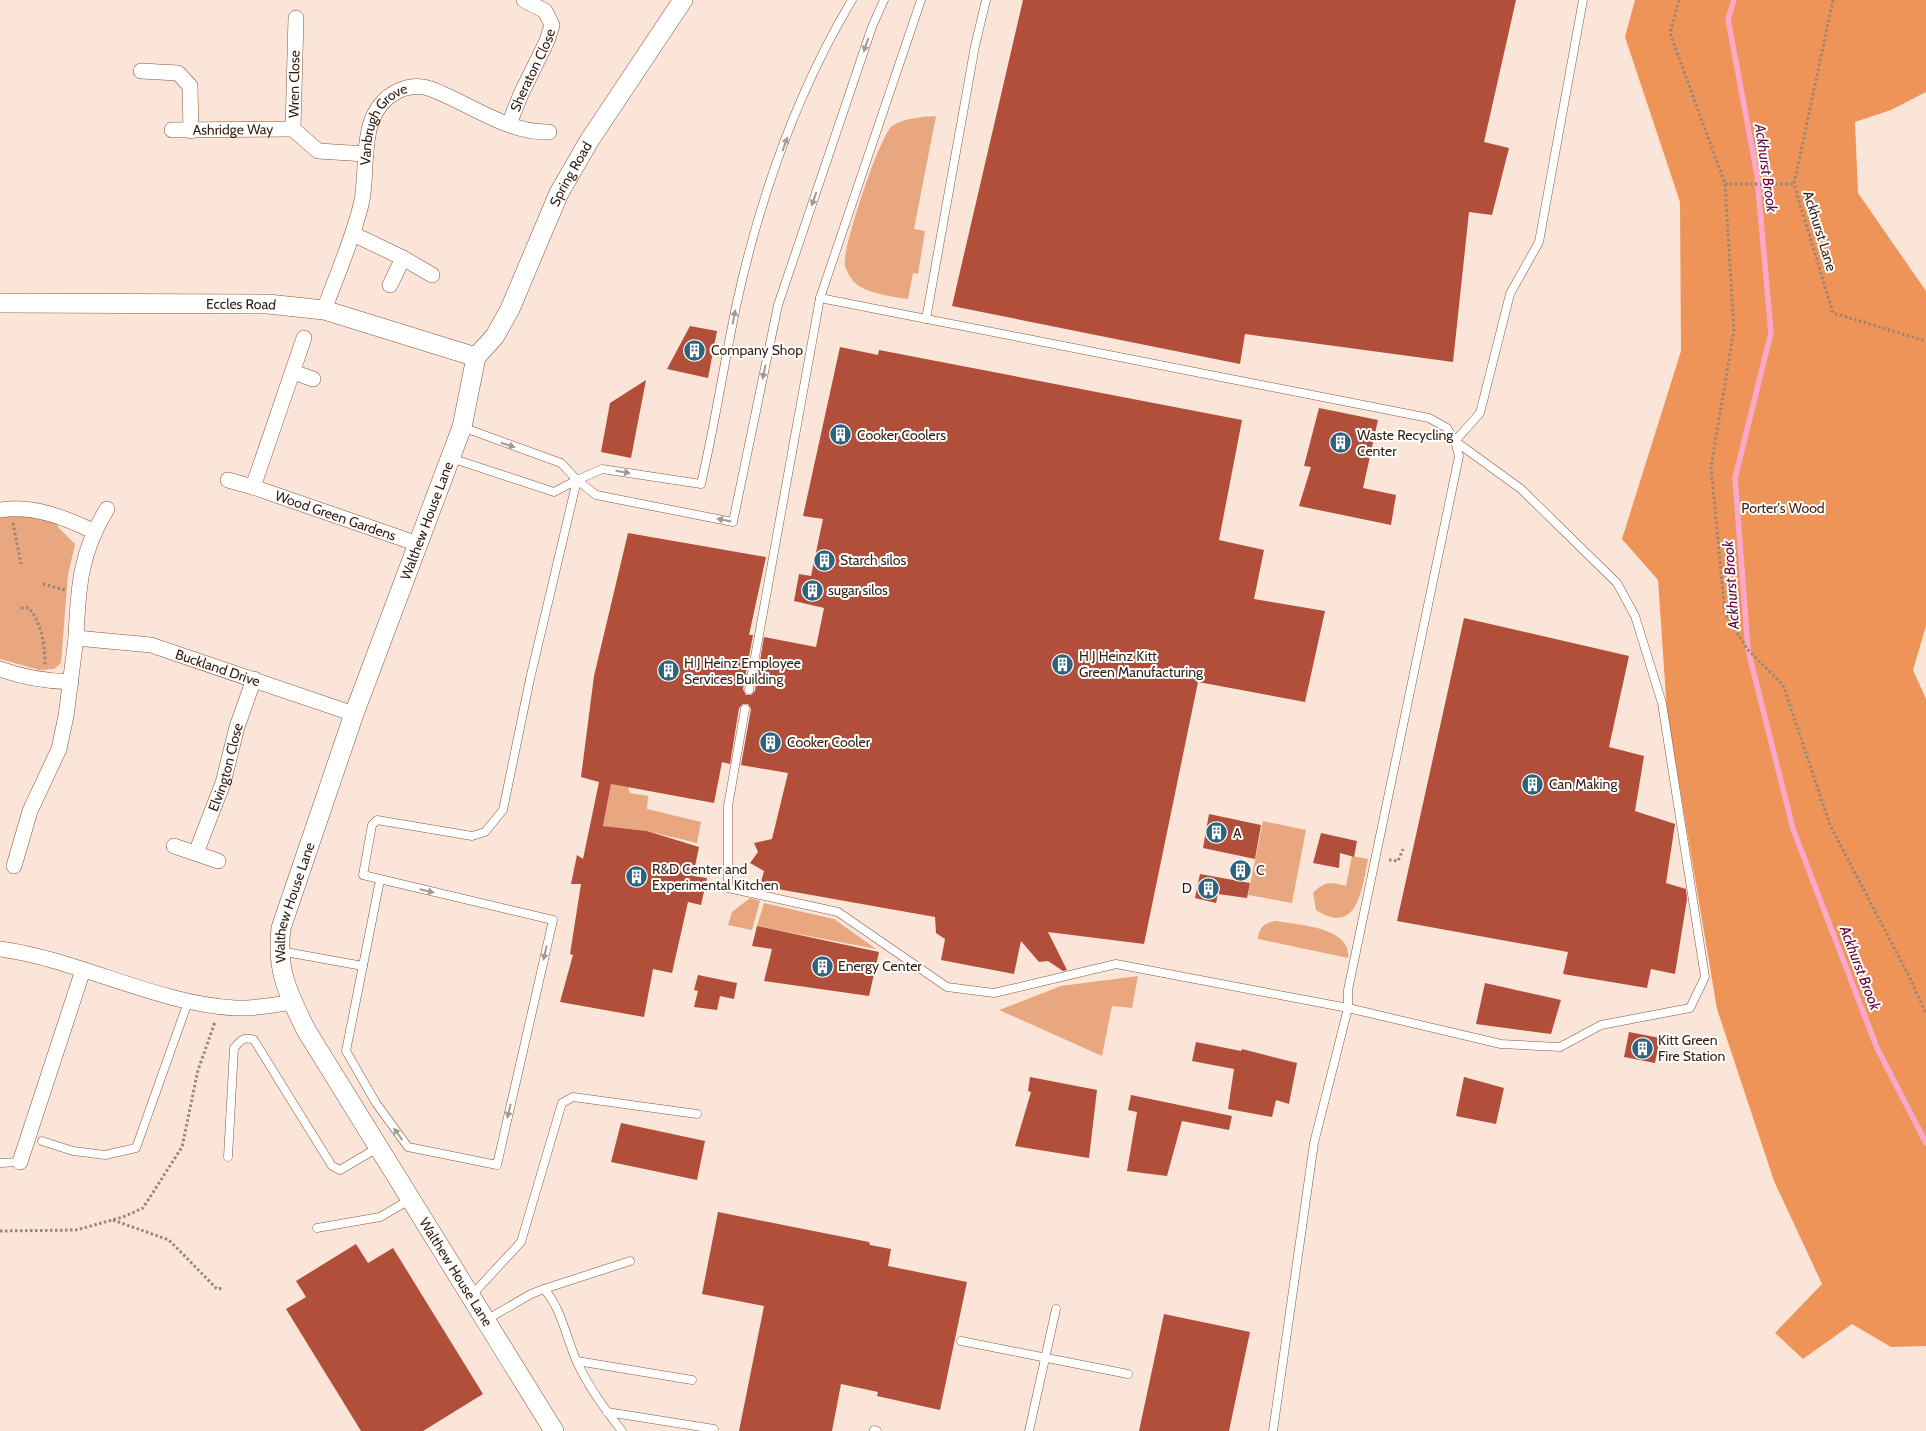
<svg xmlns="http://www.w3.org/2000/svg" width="1926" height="1431" font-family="Cabin,sans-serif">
	<rect width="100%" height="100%" fill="#fbe5d8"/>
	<g fill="#e8a77e">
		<path d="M936,116L914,229L925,231L918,274L913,273L908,299C894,297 864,293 854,282C851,279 846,270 845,266C841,251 880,135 892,126C904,118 922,117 936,116Z"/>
		<path d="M0,517H29L58,523V527L75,544L68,575L61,663L54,669L40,670L0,659Z"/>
		<path d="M611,784L628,787L630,793L648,796L647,809L701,822L697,843L647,831L603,826Z"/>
		<path d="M1263,821L1306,830L1292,903L1248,895Z"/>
		<path d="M1352,856L1368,859C1362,888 1358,937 1316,910L1313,893C1324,881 1331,882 1346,886Z"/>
		<path d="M750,898L760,901L752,930L728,925L732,912Z"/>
		<path d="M764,903L834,919L876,949L757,926Z"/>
		<path d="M1276,921C1298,925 1352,927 1348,958L1258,939C1259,927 1264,923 1276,921Z"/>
		<path d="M1138,976L1132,1008L1112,1006L1102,1056L999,1010L1061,986Z"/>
	</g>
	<path fill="#ee9458" d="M1635,0H1926V92L1891,110L1855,122L1858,193L1926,291V626L1913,670L1926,699V1346L1891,1347L1852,1324L1803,1359L1775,1333L1822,1284L1774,1181L1717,1009L1667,712L1658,580L1622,539L1681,351L1680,202L1625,37Z"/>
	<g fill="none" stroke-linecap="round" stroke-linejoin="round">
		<path stroke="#fba9cb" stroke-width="5.5" d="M1734,0L1728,19L1757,175L1771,333L1735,478L1748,650L1793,829L1877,1048L1926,1143"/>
	</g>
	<g fill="#b14f3b">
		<path d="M1023,0H1516L1484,142L1509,148L1492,215L1469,212L1453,362L1245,334L1240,364L952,306Z"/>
		<path d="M690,326L717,331L708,378L667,369Z"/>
		<path d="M840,347L878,355L879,350L1242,420L1219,540L1264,550L1254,599L1325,611L1305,702L1198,682L1144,944L1048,932L1067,970L1063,971L1048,961L1039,962L1021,941L1014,974L941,960L945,939L936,933L935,917L760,886L764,871L750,863L758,852L754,843L772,839L788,773L741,765L751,709L748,704H743L739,708L730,764L722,762L714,803L611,784L603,826L647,831L699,847L693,876L707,878L701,905L688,902L672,973L653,969L644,1017L560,1002L573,955L570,954L581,884H571L577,855L583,859L599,782L581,777L594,676L628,533L766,557L749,635H753L743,689L746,695H751L755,691L764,637L816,647L824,608L794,601L799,574L811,576L823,519L803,516Z"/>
		<path d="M646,380L631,458L601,452L610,403Z"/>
		<path d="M1319,408L1378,420L1363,488L1396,495L1391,525L1299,506L1311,467L1304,466Z"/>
		<path d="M1464,618L1629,656L1609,747L1644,756L1635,811L1675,824L1666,883L1686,889L1687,899L1675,974L1651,969L1647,988L1563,974L1568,952L1397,921Z"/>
		<path d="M1209,814L1261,825L1255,859L1203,848Z"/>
		<path d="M1321,833L1357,841L1354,857L1340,853L1339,868L1313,863Z"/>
		<path d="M1200,874L1250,883L1247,898L1218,894L1216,903L1195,898Z"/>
		<path d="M757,926L879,952L869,996L764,981L772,949L752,946Z"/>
		<path d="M698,975L737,983L734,999L720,996L717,1010L694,1007L698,991L694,990Z"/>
		<path d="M1485,983L1561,1000L1551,1034L1476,1024Z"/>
		<path d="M1629,1032L1660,1038L1655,1063L1624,1057Z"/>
		<path d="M1196,1042L1241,1051L1242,1049L1297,1063L1289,1104L1276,1100L1272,1117L1228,1109L1234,1069L1192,1061Z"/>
		<path d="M1030,1077L1097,1090L1089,1158L1015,1146L1031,1092L1028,1091Z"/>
		<path d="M1464,1077L1504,1088L1496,1124L1456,1116Z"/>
		<path d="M1131,1095L1232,1116L1229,1130L1182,1121L1167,1176L1127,1171L1137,1112L1128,1110Z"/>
		<path d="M621,1123L705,1141L697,1180L611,1162Z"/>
		<path d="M718,1212L869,1242L870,1245L891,1249L888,1266L967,1282L940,1410L877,1396L878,1392L841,1384L832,1431H739L764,1306L702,1294Z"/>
		<path d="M356,1244L368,1263L393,1248L483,1394L423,1431H361L286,1309L306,1297L296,1281Z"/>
		<path d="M1164,1314L1250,1332L1229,1431H1139Z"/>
	</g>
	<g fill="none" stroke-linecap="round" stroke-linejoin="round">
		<defs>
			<g id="service">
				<path d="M926,319L975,46L986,0"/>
				<path d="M1455,441L1480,413L1510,294L1539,242L1583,0"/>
				<path d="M451,458L554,492L577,480L561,463L462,427"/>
				<path d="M577,480L596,495L733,522L778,305L872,27L884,0"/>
				<path d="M577,480L602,469L701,484C715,424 724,363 737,302C760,198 797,92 852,0"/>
				<path d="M749,690L820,298L921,0"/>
				<path d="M745,709L728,806V888L838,912L947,987L994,993L1116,964L1348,1008L1501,1044L1560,1047L1601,1025L1690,1008L1705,977L1662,703L1635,616L1617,583L1521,489L1455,441L1447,428L1429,418L820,298"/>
				<path d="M380,880L346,1051L376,1103L408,1147L497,1165L553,920L363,875L372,825L377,820L472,836L485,832L503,810L530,679L577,480"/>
				<path d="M280,951L363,966"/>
				<path d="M42,1141L73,1151L105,1155L136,1148L188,1002"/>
				<path d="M228,1157L234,1048C240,1041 244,1036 254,1040L332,1166L340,1170L379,1147"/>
				<path d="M0,1163L20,1162"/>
				<path d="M317,1228L380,1217L411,1199"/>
				<path d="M544,1289L630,1261"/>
				<path d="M471,1296L521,1242L562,1103L573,1097L697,1114"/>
				<path d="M486,1320L531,1294L544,1289C562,1309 566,1338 577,1362C589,1388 605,1409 622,1431"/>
				<path d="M961,1341L1128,1374"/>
				<path d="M577,1361L692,1380"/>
				<path d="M607,1412L714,1429"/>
				<path d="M874,1430L877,1431"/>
				<path d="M1029,1431L1056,1309"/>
				<path d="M1273,1431L1314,1143L1348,1008V990L1459,456L1455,441"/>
			</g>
			<g id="minor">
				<path d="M296,18L293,129L318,151L366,154"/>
				<path d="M141,71L178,73L190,86L191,131"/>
				<path id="s1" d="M509,124L521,94L547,41L552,25L545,11L524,0"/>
				<path id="s2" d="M172,130L293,129"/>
				<path d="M353,234L403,258L432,275"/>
				<path d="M390,285L403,258"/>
				<path id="s3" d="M324,310C337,275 352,241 361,205C370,169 355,112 398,91C409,86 420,85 431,89C469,103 506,133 549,132"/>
				<path id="s4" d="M304,338L253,487L418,544"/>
				<path d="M293,372L313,379"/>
				<path d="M228,480L253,487"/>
				<path d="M0,510C34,505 63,517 93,531"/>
				<path d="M76,638C78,589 80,552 107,509"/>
				<path d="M0,669C24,678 46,681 71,682"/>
				<path d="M174,846L218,861"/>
				<path id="s5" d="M196,853L223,783L237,727L254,679"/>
				<path id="s6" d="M14,866L30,811L59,749L66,716L76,638L151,645L354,714"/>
				<path d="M0,949C80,960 154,1003 235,1008C254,1009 273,1005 292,1002"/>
				<path d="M20,1162L83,970"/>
			</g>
			<g id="tertiary">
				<path id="s7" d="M0,303L268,304L324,310L476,357"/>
				<path id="s8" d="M554,1431L306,1030C288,993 276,971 281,928L354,714L462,427L476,357L495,336L510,309L559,193L589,141L683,0"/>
			</g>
		</defs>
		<use href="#service" stroke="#855739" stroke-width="9"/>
		<use href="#minor" stroke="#855739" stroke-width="16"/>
		<use href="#tertiary" stroke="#855739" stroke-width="20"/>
		<g stroke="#9b8679" stroke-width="3" stroke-dasharray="2.5 2.5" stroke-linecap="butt">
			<path d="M1679,0L1670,33L1725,184L1734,330L1711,467L1725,614L1748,650L1783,685L1830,825L1911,980L1926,1014"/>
			<path d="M1833,0L1794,184L1833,313L1926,341"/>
			<path d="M1725,184H1794"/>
			<path d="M13,523L21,564"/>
			<path d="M43,584L65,590"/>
			<path d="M21,608H29C42,624 45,646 45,666"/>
			<path d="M1389,860L1398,861L1403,849"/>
			<path d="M113,1220L169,1240L217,1289L223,1288"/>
			<path d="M0,1231L76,1230L123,1217L143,1208L182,1147L198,1070L215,1022"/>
		</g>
		<use href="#service" stroke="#fff" stroke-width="8"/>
		<use href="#minor" stroke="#fff" stroke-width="15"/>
		<use href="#tertiary" stroke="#fff" stroke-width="19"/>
	</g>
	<defs><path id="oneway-solid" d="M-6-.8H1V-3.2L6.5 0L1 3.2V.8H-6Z" transform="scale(1.25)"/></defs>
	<g fill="#a39a94">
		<use href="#oneway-solid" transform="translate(866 45) rotate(109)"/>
		<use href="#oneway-solid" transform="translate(785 144) rotate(-70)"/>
		<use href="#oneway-solid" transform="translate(814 199) rotate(109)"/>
		<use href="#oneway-solid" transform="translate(734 317) rotate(-79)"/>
		<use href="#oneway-solid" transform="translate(764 372) rotate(102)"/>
		<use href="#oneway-solid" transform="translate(508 445) rotate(18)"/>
		<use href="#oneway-solid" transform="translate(623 472) rotate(9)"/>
		<use href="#oneway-solid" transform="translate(724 520) rotate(-169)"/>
		<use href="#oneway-solid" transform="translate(427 891) rotate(13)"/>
		<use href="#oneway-solid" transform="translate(545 953) rotate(103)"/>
		<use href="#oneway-solid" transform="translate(509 1111) rotate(103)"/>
		<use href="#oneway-solid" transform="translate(398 1134) rotate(-126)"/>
	</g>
	<defs>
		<symbol id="building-disc" viewBox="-11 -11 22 22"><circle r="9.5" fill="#2d637e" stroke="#fff"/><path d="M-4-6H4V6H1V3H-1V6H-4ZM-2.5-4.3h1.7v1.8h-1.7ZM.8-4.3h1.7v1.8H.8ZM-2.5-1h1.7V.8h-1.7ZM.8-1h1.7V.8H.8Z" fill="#fff"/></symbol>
	</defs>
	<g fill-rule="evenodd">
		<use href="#building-disc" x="682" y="338" width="25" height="25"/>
		<use href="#building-disc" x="828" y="422" width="25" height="25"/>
		<use href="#building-disc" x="1328" y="430" width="25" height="25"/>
		<use href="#building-disc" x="812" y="548" width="25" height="25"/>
		<use href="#building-disc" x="800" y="578" width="25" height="25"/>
		<use href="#building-disc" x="1050" y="652" width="25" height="25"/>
		<use href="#building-disc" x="656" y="658" width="25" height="25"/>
		<use href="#building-disc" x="758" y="730" width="25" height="25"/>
		<use href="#building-disc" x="1520" y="772" width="25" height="25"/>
		<use href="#building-disc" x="1204" y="820" width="25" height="25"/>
		<use href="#building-disc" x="1228" y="858" width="25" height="25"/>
		<use href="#building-disc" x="624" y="864" width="25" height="25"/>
		<use href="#building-disc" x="1196" y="876" width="25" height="25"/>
		<use href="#building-disc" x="810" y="954" width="25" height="25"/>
		<use href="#building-disc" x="1630" y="1036" width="25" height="25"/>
	</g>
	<g text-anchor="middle" stroke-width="4" stroke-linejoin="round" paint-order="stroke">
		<g font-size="14" fill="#331f12" stroke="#fff">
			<text dy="5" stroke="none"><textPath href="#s1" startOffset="59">Sheraton Close</textPath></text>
			<text transform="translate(294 84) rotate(-89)" y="5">Wren Close</text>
			<text dy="5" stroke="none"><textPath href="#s3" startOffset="199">Vanbrugh Grove</textPath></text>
			<text dy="5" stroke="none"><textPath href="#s2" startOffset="61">Ashridge Way</textPath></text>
			<text dy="5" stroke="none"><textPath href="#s8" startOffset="1390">Spring Road</textPath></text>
			<text transform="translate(1820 231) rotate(73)" y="5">Ackhurst Lane</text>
			<text dy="5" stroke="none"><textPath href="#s7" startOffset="241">Eccles Road</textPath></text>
			<text dy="5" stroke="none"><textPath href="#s4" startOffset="245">Wood Green Gardens</textPath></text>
			<text dy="5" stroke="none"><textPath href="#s8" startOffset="1011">Walthew House Lane</textPath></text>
			<text dy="5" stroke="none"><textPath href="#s6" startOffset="384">Buckland Drive</textPath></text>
			<text dy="5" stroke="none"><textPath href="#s5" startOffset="91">Elvington Close</textPath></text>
			<text dy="5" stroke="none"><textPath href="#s8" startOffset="606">Walthew House Lane</textPath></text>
			<text transform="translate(456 1272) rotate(58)" y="5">Walthew House Lane</text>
		</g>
		<g font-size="14" fill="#331f12" stroke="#fff" text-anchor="start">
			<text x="711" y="355">Company Shop</text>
			<text x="857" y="440">Cooker Coolers</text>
			<text x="1357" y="440">Waste Recycling<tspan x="1357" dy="16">Center</tspan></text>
			<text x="840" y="565">Starch silos</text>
			<text x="828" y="595">sugar silos</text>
			<text x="1079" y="661">H J Heinz Kitt<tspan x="1079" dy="16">Green Manufacturing</tspan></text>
			<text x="684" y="668">H J Heinz Employee<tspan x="684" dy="16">Services Building</tspan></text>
			<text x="787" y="747">Cooker Cooler</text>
			<text x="1549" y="789">Can Making</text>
			<text x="1233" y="838">A</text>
			<text x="652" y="874">R&amp;D Center and<tspan x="652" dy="16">Experimental Kitchen</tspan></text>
			<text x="1256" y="875">C</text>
			<text x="1192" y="893" text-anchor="end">D</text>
			<text x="838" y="971">Energy Center</text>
			<text x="1658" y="1045">Kitt Green<tspan x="1658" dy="16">Fire Station</tspan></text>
		</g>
		<g font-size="14" fill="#421f05" stroke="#fff">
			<text x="1783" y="513">Porter's Wood</text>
		</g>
		<g font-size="15" font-style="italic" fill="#63073c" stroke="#fff">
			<text transform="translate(1766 168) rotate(82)" y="5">Ackhurst Brook</text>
			<text transform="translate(1731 585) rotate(-94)" y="5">Ackhurst Brook</text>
			<text transform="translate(1860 968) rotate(69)" y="5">Ackhurst Brook</text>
		</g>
	</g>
</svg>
